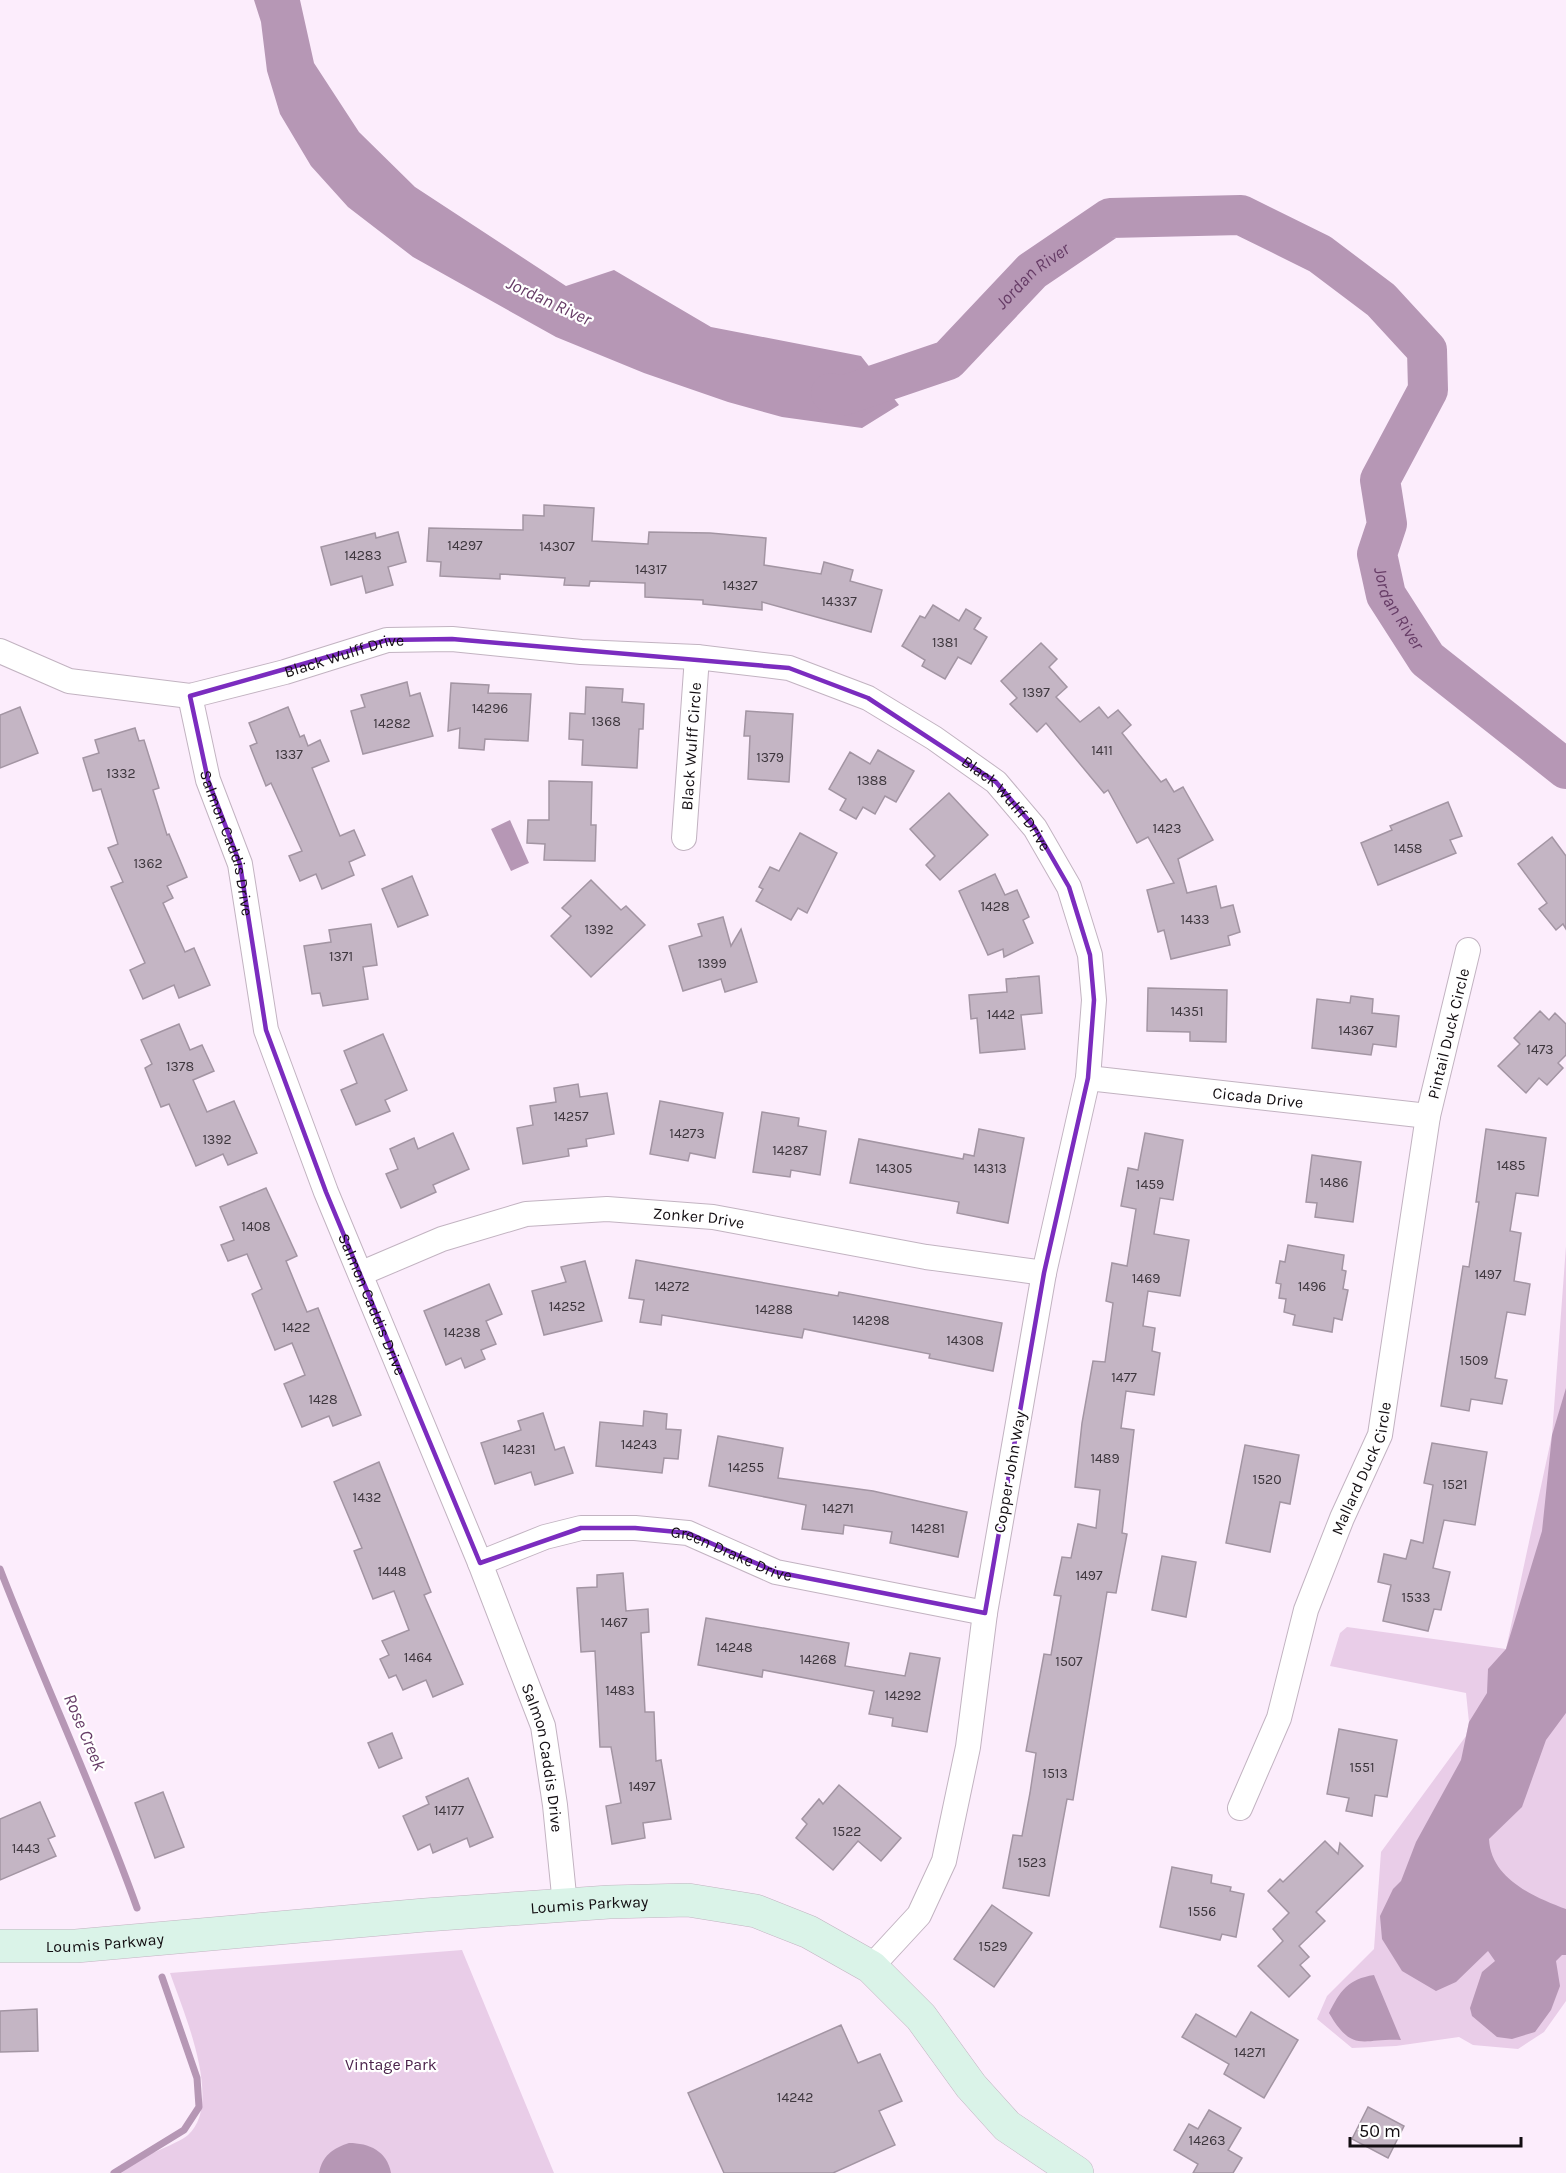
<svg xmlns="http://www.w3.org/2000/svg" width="1566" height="2173" font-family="Karla,sans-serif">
	<rect width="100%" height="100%" fill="#fcedfc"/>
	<g fill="#e9cde8">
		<path d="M1566,1246V2001L1544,2032L1518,2049L1473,2045L1459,2037L1396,2046L1352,2048L1317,2019L1327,1996L1374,1949L1381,1852L1466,1736L1469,1722L1466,1693L1330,1666L1340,1633L1347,1627L1506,1649L1552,1435Z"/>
		<path d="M462,1950L554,2173H113L121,2166C136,2159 176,2145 188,2135C224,2103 183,2011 170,1973Z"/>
	</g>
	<g fill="#b697b5">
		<path d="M254,0H300L314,63L359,132L415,187L566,286L614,270L711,327L861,356L899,405L862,428L782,417L728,402L644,373L556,337L413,257L348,207L311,166L280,114L267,71L261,22Z"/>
		<path d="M510,820L529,863L511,871L491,829Z"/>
		<path d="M1566,1388V1713L1546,1740L1522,1807L1489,1839C1491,1879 1534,1897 1566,1909V1955H1562L1556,1961L1560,1986L1551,2010L1535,2032L1512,2039L1497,2037L1472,2016L1470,2008L1482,1972L1495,1961L1488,1951L1456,1982L1436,1991L1402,1971L1382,1939L1380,1916L1393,1889L1401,1881L1416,1842L1461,1760L1469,1722L1487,1693L1488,1669L1506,1649L1542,1531L1552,1435Z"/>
		<path d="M1374,1975L1401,2040C1362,2038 1353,2054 1329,2013C1340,1991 1348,1979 1374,1975Z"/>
		<path d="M349,2143C369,2143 387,2151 391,2173H319C322,2156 333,2148 349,2143Z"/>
	</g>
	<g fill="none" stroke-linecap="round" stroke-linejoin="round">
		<g stroke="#b697b5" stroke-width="7">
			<path d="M0,1569C44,1683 96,1793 137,1908"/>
			<path d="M114,2173L184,2130L199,2107L197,2078L162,1977"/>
		</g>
		<path stroke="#b697b5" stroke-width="40" id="s1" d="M831,393L842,396L948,360L1032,271L1110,218L1241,215L1320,254L1381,300L1427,350L1428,390L1380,480L1387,524L1377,554L1386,595L1427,659L1566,769"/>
	</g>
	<g fill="#c4b5c4" stroke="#a395a3" stroke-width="1.5">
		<path d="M544,505L594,508L592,541L648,544L649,532L710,533L766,538L764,565L821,574L824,562L853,570L850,581L882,590L871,632L762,602V610L703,604V600L645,597V583L590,581L589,586L564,585L565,578L500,574V579L440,576L441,562L427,561L429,528L523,530V515L544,516Z"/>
		<path d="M398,532L406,562L388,567L393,585L366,593L362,576L331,585L321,547L375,533L376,538Z"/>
		<path d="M933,605L959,621L966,609L981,618L974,629L987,637L971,664L958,657L945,679L922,666L925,660L902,646L920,616L925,618Z"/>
		<path d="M1041,643L1057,659L1049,667L1067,687L1056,697L1080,722L1099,707L1108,718L1118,710L1131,725L1122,733L1161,782L1166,779L1174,792L1183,787L1213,840L1178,859L1187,893L1216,886L1221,908L1233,905L1240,932L1228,936L1230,945L1171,959L1164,930L1158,932L1147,890L1174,883L1148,837L1137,843L1108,790L1104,793L1046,723L1037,732L1010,704L1017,698L1001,681Z"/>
		<path d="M407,682L410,696L420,693L433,736L363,754L351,711L365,707L361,695Z"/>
		<path d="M451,683L489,685L488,693L531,694L528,741L485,739L484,750L459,748L460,728L448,731Z"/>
		<path d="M586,687L623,689L622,702L644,704L643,729H639L637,768L582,765L583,740L569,739L570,713L585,714Z"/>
		<path d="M20,707L38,753L0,768V715Z"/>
		<path d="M288,707L300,737L304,735L308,746L320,740L329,761L312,768L340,836L354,830L365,855L349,862L354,875L322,889L316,874L300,881L289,856L302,851L271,783L266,786L250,746L257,743L249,723Z"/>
		<path d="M746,711L793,714L789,782L748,779L750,736H744Z"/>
		<path d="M135,728L139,741L144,740L159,788L153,790L167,835L169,834L187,877L167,886L173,898L163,903L185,952L194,948L210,985L179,998L174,985L143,999L130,970L145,963L111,887L123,882L108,848L118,844L101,789L93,791L83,758L99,753L95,740Z"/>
		<path d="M878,750L914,771L896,802L885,796L875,814L863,807L856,819L840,810L846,799L829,789L850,752L870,764Z"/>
		<path d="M549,781L592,782L591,825H596L595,861L544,860L545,844L527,843L528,820H549Z"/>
		<path d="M949,793L988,835L940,880L926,865L935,856L910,829Z"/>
		<path d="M1448,802L1462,836L1450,840L1456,853L1378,885L1361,843L1392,830L1390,826Z"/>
		<path d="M800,833L837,853L807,913L798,908L791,920L756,901L763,889L759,887L770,867L779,871Z"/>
		<path d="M1552,837L1566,856V929L1563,924L1556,930L1539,909L1547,903L1518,864Z"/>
		<path d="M995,874L1005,895L1017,890L1029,917L1023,920L1033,943L1004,957L1003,949L988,955L959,891Z"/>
		<path d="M412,876L428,915L398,927L382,889Z"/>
		<path d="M591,880L621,910L626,906L645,925L591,977L551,936L571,916L562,908Z"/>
		<path d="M723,917L731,946L741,929L757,982L725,992L721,979L683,991L669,946L702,936L698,924Z"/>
		<path d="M371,924L377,965L363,967L368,999L323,1006L320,993L312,994L304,946L331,942L329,930Z"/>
		<path d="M1039,976L1042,1013L1021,1015L1025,1049L980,1053L977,1018L971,1019L969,995L1007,992L1006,979Z"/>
		<path d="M1148,988L1227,990L1226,1042L1190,1041V1032L1147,1031Z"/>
		<path d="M1351,996L1373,999L1372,1013L1399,1016L1396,1047L1373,1044L1371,1055L1312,1048L1317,999L1350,1003Z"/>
		<path d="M1540,1011L1549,1020L1555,1013L1566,1024V1055L1558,1063L1563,1068L1547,1085L1539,1078L1526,1093L1498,1066L1520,1044L1514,1038Z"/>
		<path d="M179,1024L190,1050L202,1045L214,1071L193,1080L207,1112L234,1101L257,1153L228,1165L223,1154L196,1166L169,1104L161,1107L145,1068L152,1064L141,1040Z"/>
		<path d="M383,1034L407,1090L385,1100L390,1111L356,1125L341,1090L357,1083L344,1051Z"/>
		<path d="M578,1084L580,1097L607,1093L614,1134L586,1139L587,1146L568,1149L569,1156L523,1164L517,1128L533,1125L530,1106L556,1102L554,1088Z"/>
		<path d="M660,1101L723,1113L715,1158L690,1153L688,1161L650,1154Z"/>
		<path d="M762,1112L799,1118L798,1126L826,1131L820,1175L791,1170L790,1177L753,1172Z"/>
		<path d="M979,1129L1024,1138L1008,1223L957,1213L959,1202L850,1183L859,1139L963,1159L964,1154L974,1156Z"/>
		<path d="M1486,1129L1546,1138L1538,1196L1516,1193L1510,1231L1521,1233L1514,1281L1530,1284L1525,1315L1507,1312L1495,1378L1507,1380L1502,1404L1471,1399L1469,1411L1441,1406L1463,1266L1469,1267L1479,1202H1476Z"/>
		<path d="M453,1133L469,1169L433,1185L436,1192L401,1208L386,1174L398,1169L390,1149L414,1138L418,1149Z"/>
		<path d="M1145,1133L1183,1140L1173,1200L1160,1198L1154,1234L1189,1240L1180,1296L1148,1291L1143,1326L1155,1328L1152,1351L1160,1353L1154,1395L1126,1391L1121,1428L1134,1430L1122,1533L1127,1534L1116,1593L1107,1592L1073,1800L1067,1799L1049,1896L1003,1888L1013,1835L1022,1836L1030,1793L1036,1753L1026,1751L1044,1654L1051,1655L1061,1596L1054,1595L1062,1557L1071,1558L1078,1524L1096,1528L1100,1490L1075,1487L1082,1423L1093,1361L1105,1362L1113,1303L1106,1301L1112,1263L1127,1266L1136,1209L1121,1206L1128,1168L1138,1170Z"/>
		<path d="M1312,1155L1361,1162L1353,1222L1315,1217L1317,1203L1306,1202Z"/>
		<path d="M266,1188L297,1256L286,1261L307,1312L318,1308L361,1415L333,1426L329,1416L302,1427L284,1384L305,1375L292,1343L275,1350L252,1294L262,1289L247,1254L228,1261L221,1245L234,1240L220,1207Z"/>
		<path d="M1288,1245L1344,1255L1342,1270L1346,1271L1343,1289L1348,1290L1342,1320L1334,1318L1332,1332L1293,1325L1295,1315L1284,1312L1286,1299L1279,1298L1281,1284L1276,1283L1280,1261L1285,1262Z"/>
		<path d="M636,1260L838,1296L839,1292L1002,1323L993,1371L929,1358L930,1354L804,1329L802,1338L662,1315L661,1325L640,1322L644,1300L629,1298Z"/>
		<path d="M585,1261L602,1321L544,1335L532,1291L566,1282L561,1267Z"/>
		<path d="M489,1284L502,1314L486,1321L496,1344L481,1350L485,1359L465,1368L461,1358L446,1365L424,1311Z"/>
		<path d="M644,1411L667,1414L666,1429L681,1430L678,1459L664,1458L662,1473L596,1466L600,1422L643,1426Z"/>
		<path d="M543,1413L555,1450L564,1447L573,1473L535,1485L531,1472L495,1484L481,1443L521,1430L518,1421Z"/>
		<path d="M718,1436L783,1448L778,1478L873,1491L967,1512L958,1557L890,1543L892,1532L844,1525L843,1534L802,1529L806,1505L709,1486Z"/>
		<path d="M1432,1443L1487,1452L1475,1525L1444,1520L1433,1568L1450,1572L1441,1610L1434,1609L1428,1631L1383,1621L1391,1585L1378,1582L1384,1554L1406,1559L1411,1540L1423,1543L1433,1485L1424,1483Z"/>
		<path d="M1245,1445L1299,1455L1290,1504L1280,1502L1270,1552L1226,1543Z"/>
		<path d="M379,1462L431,1592L424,1595L463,1684L433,1697L426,1680L403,1690L396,1675L389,1678L380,1659L389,1655L382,1641L409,1630L394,1591L373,1599L354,1551L362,1548L334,1482Z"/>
		<path d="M1162,1556L1196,1562L1186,1617L1152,1610Z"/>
		<path d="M623,1573L626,1611L648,1609L649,1632L641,1633L645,1712H654L656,1761L661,1760L671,1819L643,1823L645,1838L612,1844L606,1806L621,1803L611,1747H600L595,1651L581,1652L577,1588L597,1587V1575Z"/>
		<path d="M706,1618L849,1643L845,1666L905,1676L910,1653L940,1658L927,1732L892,1726L893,1718L869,1714L874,1691L763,1670L762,1677L698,1665Z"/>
		<path d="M1339,1729L1397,1740L1387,1797L1375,1795L1372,1816L1346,1811L1349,1798L1327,1794Z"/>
		<path d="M392,1733L402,1758L379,1768L368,1743Z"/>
		<path d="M468,1778L493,1837L470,1847L467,1838L433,1853L430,1844L418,1850L403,1816L429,1804L426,1797Z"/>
		<path d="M839,1785L901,1838L881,1861L858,1841L833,1870L796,1838L807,1824L802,1819L819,1799L823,1804Z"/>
		<path d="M163,1792L184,1847L155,1858L135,1803Z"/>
		<path d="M40,1802L55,1836L48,1839L56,1856L0,1880V1819Z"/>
		<path d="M1325,1841L1338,1854L1340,1843L1363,1866L1316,1912L1325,1921L1299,1946L1309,1957L1300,1965L1310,1976L1289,1997L1258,1966L1283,1941L1273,1929L1289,1913L1268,1891L1280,1879L1283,1882Z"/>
		<path d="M1172,1867L1212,1875L1211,1883L1231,1887L1230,1891L1244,1894L1236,1937L1222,1934L1220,1940L1160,1927Z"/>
		<path d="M992,1905L1032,1933L994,1987L954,1959Z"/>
		<path d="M37,2009L38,2051L0,2052V2011Z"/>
		<path d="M1251,2012L1298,2040L1264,2098L1224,2074L1229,2064L1182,2037L1196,2014L1236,2037Z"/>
		<path d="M841,2025L858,2063L880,2054L902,2101L879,2111L895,2145L833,2173H724L688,2093Z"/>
		<path d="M1368,2107L1404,2126L1388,2158L1352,2139Z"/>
		<path d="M1209,2110L1241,2128L1228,2150L1242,2158L1233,2173H1193L1198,2164L1174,2150L1189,2124L1198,2129Z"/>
	</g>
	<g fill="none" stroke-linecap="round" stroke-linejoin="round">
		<defs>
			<g id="street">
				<path id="s2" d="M0,651L69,681L190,696L285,672L387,640L452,639L581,652L697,657L789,668L868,698L934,738L996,782L1035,828L1069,887L1090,955L1094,1000L1088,1078L1044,1273L985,1613L968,1747L944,1861L919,1915L871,1967"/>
				<path id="s3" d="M190,696L208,780L240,864L266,1030L326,1192L480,1563L543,1726L555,1805L565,1905"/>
				<path id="s4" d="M684,838L697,657"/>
				<path id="s5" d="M1088,1078L1428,1116"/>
				<path id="s6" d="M362,1273L442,1239L526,1214L607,1209L713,1217L926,1257L1044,1273"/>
				<path id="s7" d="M480,1563L545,1537L581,1528H635L688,1533L776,1572L985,1613"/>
				<path id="s8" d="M1240,1808L1279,1718L1306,1610L1342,1518L1380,1435L1428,1116L1468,950"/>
			</g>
			<g id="secondary">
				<path id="s9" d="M0,1946H76L425,1915L609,1902L688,1900L756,1911L809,1932L871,1967L921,2017L971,2086L1007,2126L1077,2173"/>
			</g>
		</defs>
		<use href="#street" stroke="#c2b3c1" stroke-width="26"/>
		<use href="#secondary" stroke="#c2b3c1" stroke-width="34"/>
		<use href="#street" stroke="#fff" stroke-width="24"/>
		<use href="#secondary" stroke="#daf3e8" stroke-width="33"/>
	</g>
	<path fill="none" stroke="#7b2cbf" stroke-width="4.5" stroke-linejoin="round" d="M452,639L789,668L868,698L996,782L1035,828L1069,887L1090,955L1094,1000L1088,1078L1044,1273L985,1613L776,1572L688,1533L635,1528H581L480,1563L326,1192L266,1030L240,864L208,780L190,696L387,640Z"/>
	<g text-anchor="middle" stroke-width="4.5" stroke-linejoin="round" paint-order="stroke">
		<g font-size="14" fill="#3e373e">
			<text x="465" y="550">14297</text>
			<text x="557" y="551">14307</text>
			<text x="363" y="560">14283</text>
			<text x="651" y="574">14317</text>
			<text x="740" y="590">14327</text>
			<text x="839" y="606">14337</text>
			<text x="945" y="647">1381</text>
			<text x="1036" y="697">1397</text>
			<text x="490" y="713">14296</text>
			<text x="606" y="726">1368</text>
			<text x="392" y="728">14282</text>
			<text x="1102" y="755">1411</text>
			<text x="289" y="759">1337</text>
			<text x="770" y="762">1379</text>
			<text x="121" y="778">1332</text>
			<text x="872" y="785">1388</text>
			<text x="1167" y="833">1423</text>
			<text x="1408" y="853">1458</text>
			<text x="148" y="868">1362</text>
			<text x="995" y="911">1428</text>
			<text x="1195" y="924">1433</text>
			<text x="599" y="934">1392</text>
			<text x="341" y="961">1371</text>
			<text x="712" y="968">1399</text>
			<text x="1187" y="1016">14351</text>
			<text x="1001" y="1019">1442</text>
			<text x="1356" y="1035">14367</text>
			<text x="1540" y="1054">1473</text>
			<text x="180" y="1071">1378</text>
			<text x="571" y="1121">14257</text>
			<text x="687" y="1138">14273</text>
			<text x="217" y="1144">1392</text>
			<text x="790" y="1155">14287</text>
			<text x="1511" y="1170">1485</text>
			<text x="894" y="1173">14305</text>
			<text x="990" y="1173">14313</text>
			<text x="1334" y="1187">1486</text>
			<text x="1150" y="1189">1459</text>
			<text x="256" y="1231">1408</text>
			<text x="1488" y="1279">1497</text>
			<text x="1146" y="1283">1469</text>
			<text x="672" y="1291">14272</text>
			<text x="1312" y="1291">1496</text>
			<text x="567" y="1311">14252</text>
			<text x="774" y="1314">14288</text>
			<text x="871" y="1325">14298</text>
			<text x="296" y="1332">1422</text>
			<text x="462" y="1337">14238</text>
			<text x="965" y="1345">14308</text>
			<text x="1474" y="1365">1509</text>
			<text x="1124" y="1382">1477</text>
			<text x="323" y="1404">1428</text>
			<text x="639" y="1449">14243</text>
			<text x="519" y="1454">14231</text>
			<text x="1105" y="1463">1489</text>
			<text x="746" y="1472">14255</text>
			<text x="1267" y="1484">1520</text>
			<text x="1455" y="1489">1521</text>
			<text x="367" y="1502">1432</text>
			<text x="838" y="1513">14271</text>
			<text x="928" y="1533">14281</text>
			<text x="392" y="1576">1448</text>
			<text x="1089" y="1580">1497</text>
			<text x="1416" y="1602">1533</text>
			<text x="614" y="1627">1467</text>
			<text x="734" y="1652">14248</text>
			<text x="418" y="1662">1464</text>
			<text x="818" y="1664">14268</text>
			<text x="1069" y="1666">1507</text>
			<text x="620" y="1695">1483</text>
			<text x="903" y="1700">14292</text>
			<text x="1362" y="1772">1551</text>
			<text x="1055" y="1778">1513</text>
			<text x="642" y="1791">1497</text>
			<text x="449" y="1815">14177</text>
			<text x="847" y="1836">1522</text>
			<text x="26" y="1853">1443</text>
			<text x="1032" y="1867">1523</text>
			<text x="1202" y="1916">1556</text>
			<text x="993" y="1951">1529</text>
			<text x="1250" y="2057">14271</text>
			<text x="795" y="2102">14242</text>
			<text x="1207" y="2145">14263</text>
		</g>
		<g font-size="16" fill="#120d11" stroke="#fff">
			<text dy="6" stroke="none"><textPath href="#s2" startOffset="357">Black Wulff Drive</textPath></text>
			<text dy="6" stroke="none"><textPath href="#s4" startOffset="92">Black Wulff Circle</textPath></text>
			<text dy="6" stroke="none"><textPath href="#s2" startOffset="1066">Black Wulff Drive</textPath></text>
			<text dy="6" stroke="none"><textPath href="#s3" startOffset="152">Salmon Caddis Drive</textPath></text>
			<text dy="6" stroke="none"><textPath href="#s8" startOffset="807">Pintail Duck Circle</textPath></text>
			<text dy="6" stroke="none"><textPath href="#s5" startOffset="171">Cicada Drive</textPath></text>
			<text dy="6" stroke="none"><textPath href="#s6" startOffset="348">Zonker Drive</textPath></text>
			<text dy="6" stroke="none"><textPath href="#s3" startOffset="638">Salmon Caddis Drive</textPath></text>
			<text dy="6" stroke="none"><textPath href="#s8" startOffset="362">Mallard Duck Circle</textPath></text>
			<text transform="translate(1009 1472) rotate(-80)" y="6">Copper John Way</text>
			<text dy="6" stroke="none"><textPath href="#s7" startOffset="262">Green Drake Drive</textPath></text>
			<text dy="6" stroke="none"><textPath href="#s3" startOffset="1124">Salmon Caddis Drive</textPath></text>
			<text dy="6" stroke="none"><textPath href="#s9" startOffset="591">Loumis Parkway</textPath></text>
			<text dy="6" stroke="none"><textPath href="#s9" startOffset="105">Loumis Parkway</textPath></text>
		</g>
		<g font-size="16" fill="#4b234b" stroke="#fff">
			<text x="391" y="2070">Vintage Park</text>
		</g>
		<g font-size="18" font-style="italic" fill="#663c66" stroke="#fff">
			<text dy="6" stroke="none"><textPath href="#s1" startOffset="243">Jordan River</textPath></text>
			<text transform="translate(549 301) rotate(25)" y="6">Jordan River</text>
			<text dy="6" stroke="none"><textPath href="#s1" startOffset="981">Jordan River</textPath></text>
			<text transform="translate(85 1732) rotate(67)" y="6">Rose Creek</text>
		</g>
	</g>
	<path d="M1350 2137v9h171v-9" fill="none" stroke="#120d11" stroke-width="3"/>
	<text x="1359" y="2137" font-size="18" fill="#120d11" stroke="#ffffff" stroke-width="4.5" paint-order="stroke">50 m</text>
</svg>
